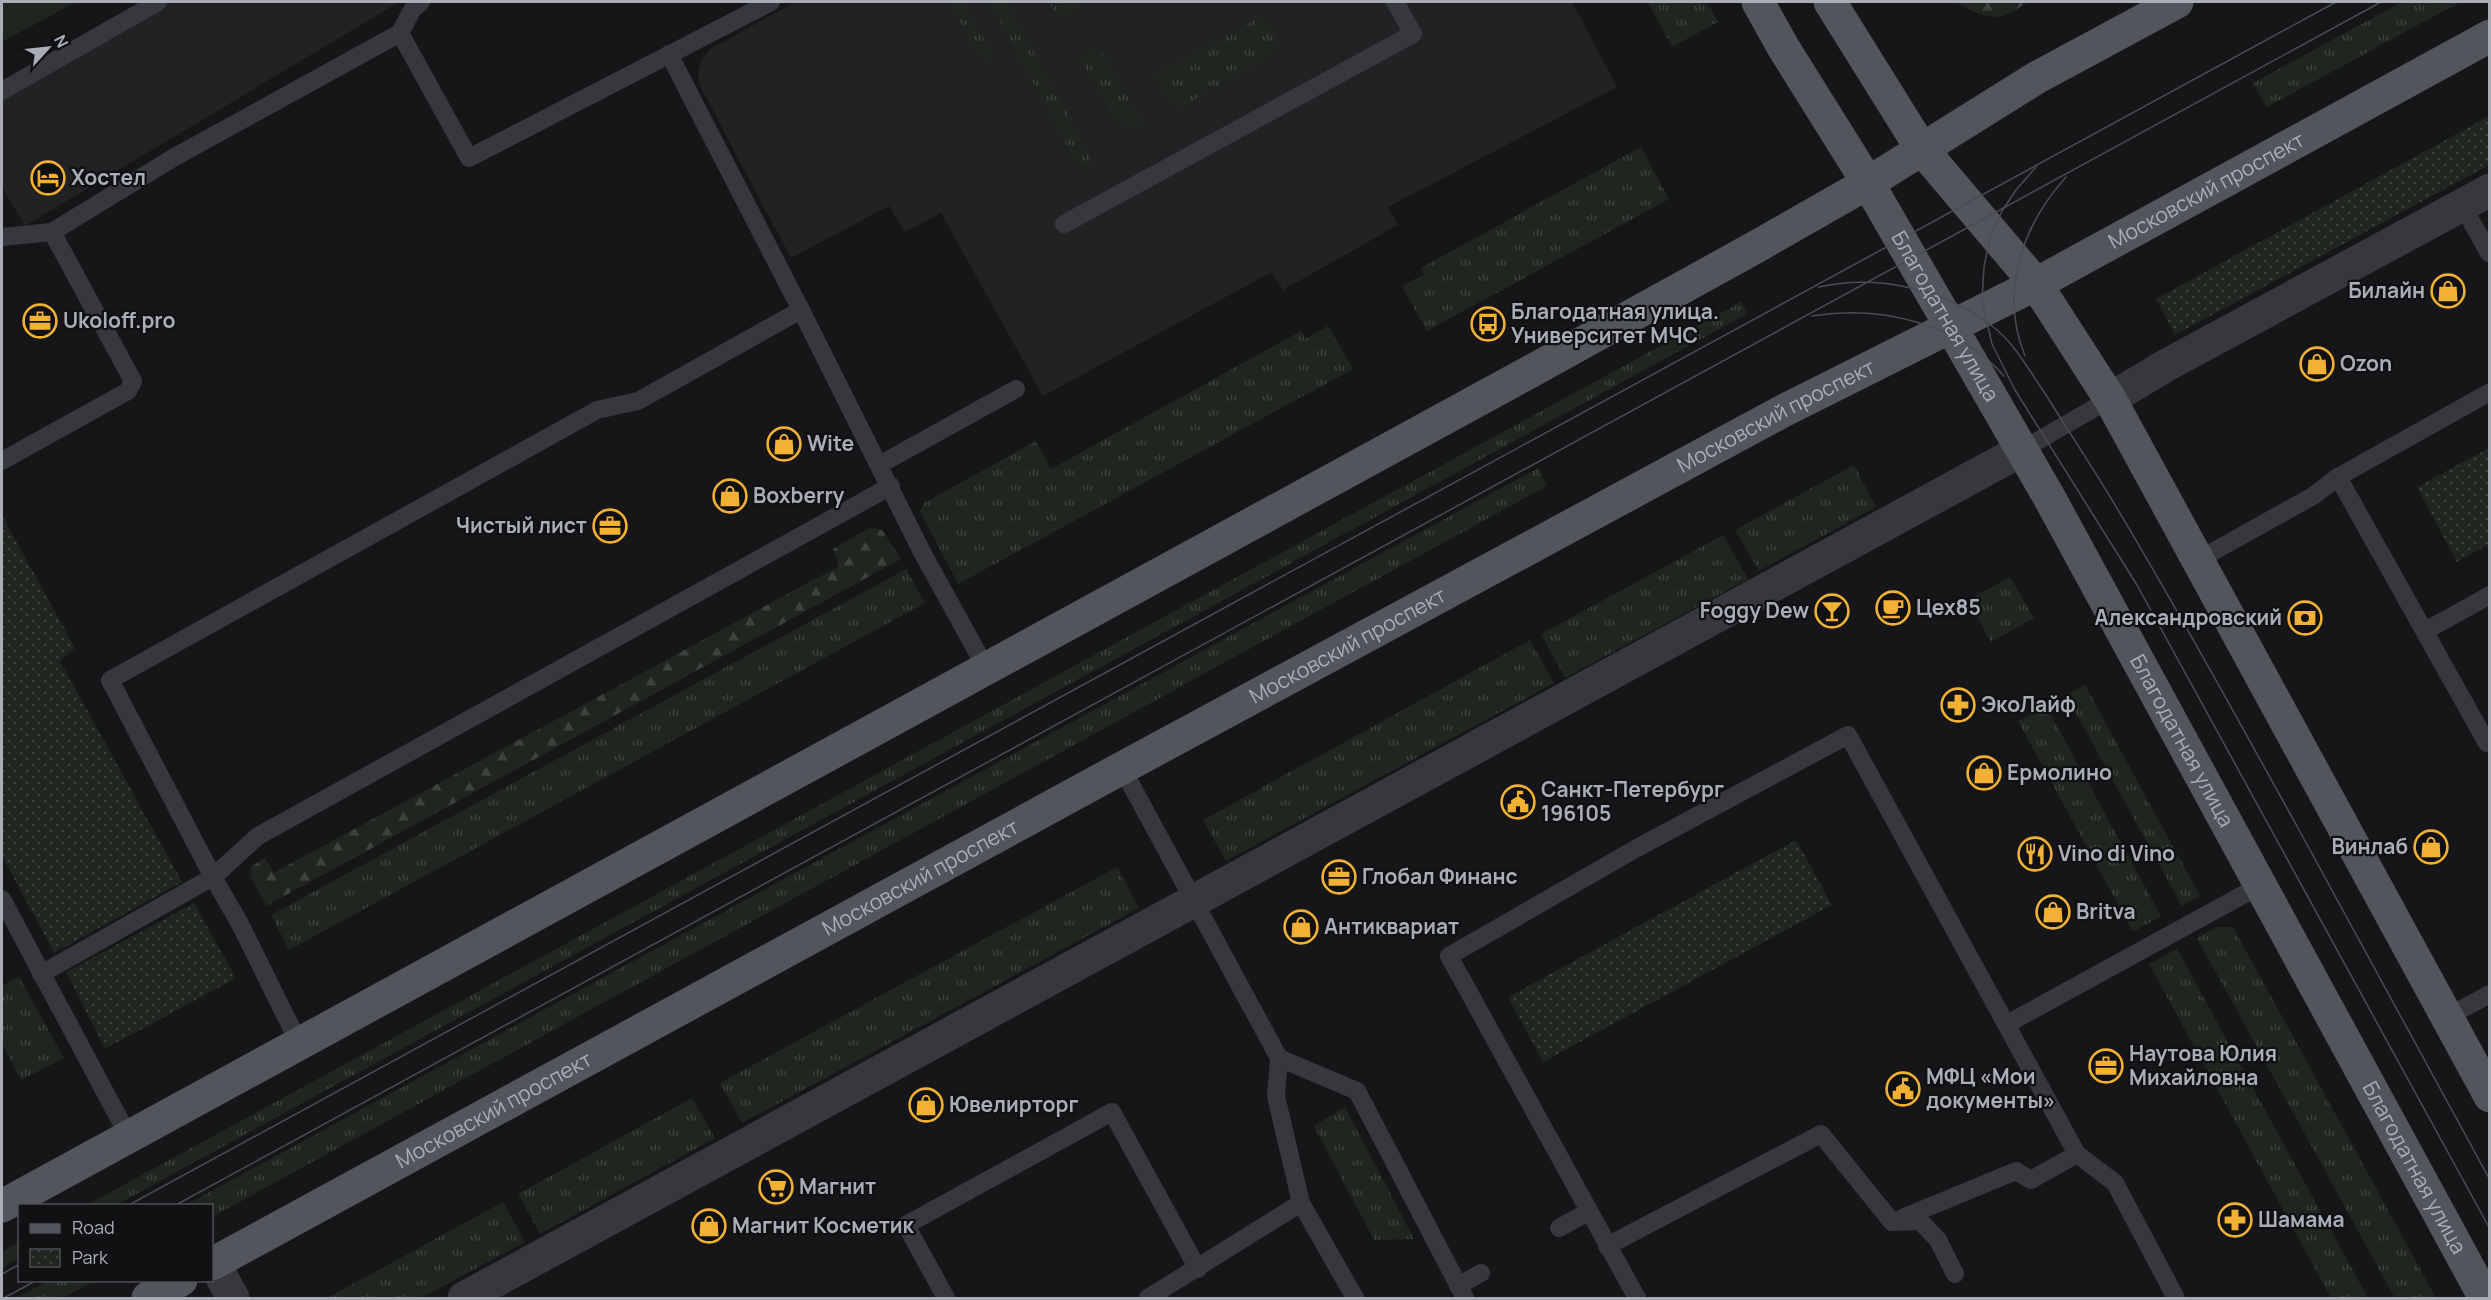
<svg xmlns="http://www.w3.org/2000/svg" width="2491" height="1300" font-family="Manrope,sans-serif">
	<defs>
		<pattern id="grass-tufts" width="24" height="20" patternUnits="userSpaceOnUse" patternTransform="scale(1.5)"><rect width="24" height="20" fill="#1e261f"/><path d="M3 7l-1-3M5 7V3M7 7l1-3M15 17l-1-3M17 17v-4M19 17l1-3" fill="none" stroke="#3c433d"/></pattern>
		<pattern id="forest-firs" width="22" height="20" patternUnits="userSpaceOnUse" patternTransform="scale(1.5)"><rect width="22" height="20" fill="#1e261f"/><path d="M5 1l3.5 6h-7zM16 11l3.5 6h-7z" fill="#3c433d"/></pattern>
		<pattern id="park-dots" width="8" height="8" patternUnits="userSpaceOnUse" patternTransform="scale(1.5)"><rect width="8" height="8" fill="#1e261f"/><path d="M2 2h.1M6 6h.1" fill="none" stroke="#3c433d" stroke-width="1.8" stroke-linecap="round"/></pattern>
	</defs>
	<rect width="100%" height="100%" fill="#161618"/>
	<g fill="#222225">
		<path d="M164,2H399L25,226L2,187V97Z"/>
		<path d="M795,2H1572L1617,87L1388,207L1398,225L1283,290L1272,272L1043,396L941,213L905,232L889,206L791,258L699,84L698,72L701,61L710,49Z"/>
	</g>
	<g fill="url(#grass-tufts)">
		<path d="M949,2H963L994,56L983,63Z"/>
		<path d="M989,2H1007L1090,156L1091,163L1081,168L1077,164Z"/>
		<path d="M1049,2H1083L1085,5L1059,19Z"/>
		<path d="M1648,2H1707L1718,22L1672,47Z"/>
		<path d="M2402,2H2460L2267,107L2253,83Z"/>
		<path d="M1264,15L1277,40L1273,55L1175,110L1155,75Z"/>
		<path d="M1097,46L1101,54L1104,53L1143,125C1130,128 1122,126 1112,116L1079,57Z"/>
		<path d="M1641,147L1669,199L1427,331L1402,286L1424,275L1421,268Z"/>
		<path d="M1741,302L1747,314L116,1205H87Z"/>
		<path d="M1328,326L1353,369L958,584L920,511L924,503L1036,441L1051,469L1301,331L1305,339Z"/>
		<path d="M1854,465L1876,507L1759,571L1735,530Z"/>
		<path d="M1538,468L1547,486L212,1217V1206L186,1205Z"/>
		<path d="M1723,535L1748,579L1565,678L1541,634Z"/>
		<path d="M906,569L925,603L289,950L271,915Z"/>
		<path d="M2010,577L2034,618L1991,642L1968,600Z"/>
		<path d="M1530,640L1554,683L1226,861L1203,820Z"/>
		<path d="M2085,685L2200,896L2182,906L2066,695Z"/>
		<path d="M2046,706L2161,916L2133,932L2018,721Z"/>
		<path d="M1117,867L1139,908L742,1123L720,1083Z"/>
		<path d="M2217,927H2233L2436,1298H2395L2197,938Z"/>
		<path d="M2177,949L2368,1298H2331L2149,964Z"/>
		<path d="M19,977L64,1058L21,1080L2,1044V986Z"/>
		<path d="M692,1098L715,1138L540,1234L518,1194Z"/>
		<path d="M1345,1107L1414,1239L1374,1240L1314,1126Z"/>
		<path d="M503,1202L525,1242L421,1298H327Z"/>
		<path d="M19,1242V1258L2,1268V1252Z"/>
		<path d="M48,1281V1280L95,1281L62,1298H15Z"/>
	</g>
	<g fill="url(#forest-firs)">
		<path d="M1955,2H2029C2021,6 2011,13 2002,16C1986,20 1968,9 1955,2Z"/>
		<path d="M869,528L882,530L901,559L266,906L251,877V867L265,858L274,873L277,871L839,566L833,549Z"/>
	</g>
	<g fill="url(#park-dots)">
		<path d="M2489,116V165L2175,335L2156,299Z"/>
		<path d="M2489,448V544L2457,562L2417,487Z"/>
		<path d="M2,516L75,648L60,661L182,882L54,953L2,856Z"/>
		<path d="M1796,840L1832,905L1543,1062L1508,997Z"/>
		<path d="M194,903L236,978L105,1049L66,972Z"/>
	</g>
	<path fill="#1e261f" d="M2,2H76L2,42Z"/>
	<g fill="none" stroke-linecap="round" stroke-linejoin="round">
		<g stroke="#37383d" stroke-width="18">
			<path d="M400,33L469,158L771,2"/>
			<path d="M669,54L801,310L923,554L986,668"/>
			<path d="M2,91L158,2"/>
			<path d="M2462,205L2489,253"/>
			<path d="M1064,224L1413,34L1395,2"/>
			<path d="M2,237L52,232L173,158L400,33L412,10L421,2"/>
			<path d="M2022,450L2110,399"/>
			<path d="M2,461L128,391L133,381L52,232"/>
			<path d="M879,465L1016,389"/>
			<path d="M2338,477L2487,743"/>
			<path d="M2198,560L2313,496L2338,477L2490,392"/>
			<path d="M2425,631L2490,595"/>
			<path d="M1122,768L1279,1058L1276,1096L1301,1203L1355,1298"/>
			<path d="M2,899L129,1137"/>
			<path d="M41,974L213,877L258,836L891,486"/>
			<path d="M2447,1017L2490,994"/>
			<path d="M2007,1024L2261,885"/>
			<path d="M299,1043L240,924L213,877L110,680L597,410L638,401L801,310"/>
			<path d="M1279,1058L1357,1091L1465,1298"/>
			<path d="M1902,1218L2016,1171L2031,1180L2077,1154"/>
			<path d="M1559,1228L1588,1212"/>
			<path d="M1607,1246L1821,1134L1892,1222L1920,1221L1938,1240L1955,1274"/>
			<path d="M1458,1286L1481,1273"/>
			<path d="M946,1298L906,1225L1112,1112L1198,1269"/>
			<path d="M1148,1298L1301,1203"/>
			<path d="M1637,1298L1449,956L1637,848L1848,735L2077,1154L2115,1183L2176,1298"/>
		</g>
		<g stroke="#37383d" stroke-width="33">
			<path d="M2110,399L2165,366L2490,190"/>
			<path d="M214,1263L233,1298"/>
			<path d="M464,1298L2022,450"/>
		</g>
		<g stroke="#53555c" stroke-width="33">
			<path id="s1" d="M1758,2L1783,47L1868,183L2049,497L2485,1298"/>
			<path d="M1830,2L1921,148L2036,284L2110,399L2490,1096"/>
			<path d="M2,1206L1524,375L1754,248L1868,183L2036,78L2177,2"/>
			<path id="s2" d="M212,1264L1122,768L1783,411L2036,284L2490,36"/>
			<path d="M148,1298L181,1280"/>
		</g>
		<g stroke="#4a4c52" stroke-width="1.5">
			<path d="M2036,167L2016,190L2002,211L1990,237L1984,267L1982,301L1992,344L2015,390L2137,585L2490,1229"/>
			<path d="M1819,287C1877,274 1945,289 1992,326C2015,343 2030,372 2046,395C2069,432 2093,468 2115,505C2179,611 2238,720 2298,828C2362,946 2426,1063 2490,1180"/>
			<path d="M1812,316C1880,305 1958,323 2004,376"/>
			<path d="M2025,356C1999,292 2022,226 2066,177"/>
			<path d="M127,1206L2336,2"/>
			<path d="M174,1206L2381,2"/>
			<path d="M2,1274L20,1264"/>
			<path d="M4,1298L37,1280"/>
		</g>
	</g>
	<defs>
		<symbol id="hotel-ring" viewBox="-11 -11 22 22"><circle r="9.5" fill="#111113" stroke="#f2b134" stroke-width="1.5"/><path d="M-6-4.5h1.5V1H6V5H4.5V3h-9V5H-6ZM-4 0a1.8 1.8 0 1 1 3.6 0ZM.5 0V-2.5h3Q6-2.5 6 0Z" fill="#f2b134"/></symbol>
		<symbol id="shop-ring" viewBox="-11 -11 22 22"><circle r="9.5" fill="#111113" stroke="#f2b134" stroke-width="1.5"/><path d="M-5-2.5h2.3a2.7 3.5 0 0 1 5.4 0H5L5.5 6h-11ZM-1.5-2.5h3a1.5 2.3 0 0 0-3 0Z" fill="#f2b134"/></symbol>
		<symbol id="office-ring" viewBox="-11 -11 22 22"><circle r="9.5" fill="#111113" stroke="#f2b134" stroke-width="1.5"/><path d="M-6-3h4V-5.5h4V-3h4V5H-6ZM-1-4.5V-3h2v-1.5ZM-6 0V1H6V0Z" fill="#f2b134"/></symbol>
		<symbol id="bus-ring" viewBox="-11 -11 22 22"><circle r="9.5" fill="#111113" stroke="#f2b134" stroke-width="1.5"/><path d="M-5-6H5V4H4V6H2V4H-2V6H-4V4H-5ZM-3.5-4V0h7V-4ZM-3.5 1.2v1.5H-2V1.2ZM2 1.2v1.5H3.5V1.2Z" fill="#f2b134"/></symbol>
		<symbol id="cafe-ring" viewBox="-11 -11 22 22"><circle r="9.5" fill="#111113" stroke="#f2b134" stroke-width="1.5"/><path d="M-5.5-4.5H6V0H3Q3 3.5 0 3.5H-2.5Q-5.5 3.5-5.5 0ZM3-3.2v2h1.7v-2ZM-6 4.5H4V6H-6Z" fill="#f2b134"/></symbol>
		<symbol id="bar-ring" viewBox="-11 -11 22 22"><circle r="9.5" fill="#111113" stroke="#f2b134" stroke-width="1.5"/><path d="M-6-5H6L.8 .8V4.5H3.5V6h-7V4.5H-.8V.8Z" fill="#f2b134"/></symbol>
		<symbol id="bank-ring" viewBox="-11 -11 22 22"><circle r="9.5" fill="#111113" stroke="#f2b134" stroke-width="1.5"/><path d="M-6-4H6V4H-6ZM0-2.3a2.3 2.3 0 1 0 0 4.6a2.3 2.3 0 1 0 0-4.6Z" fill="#f2b134"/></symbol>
		<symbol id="pharmacy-ring" viewBox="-11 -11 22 22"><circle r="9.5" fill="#111113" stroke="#f2b134" stroke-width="1.5"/><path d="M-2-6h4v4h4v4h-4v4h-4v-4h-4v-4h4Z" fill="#f2b134"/></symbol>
		<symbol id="civic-ring" viewBox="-11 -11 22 22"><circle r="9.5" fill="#111113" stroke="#f2b134" stroke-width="1.5"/><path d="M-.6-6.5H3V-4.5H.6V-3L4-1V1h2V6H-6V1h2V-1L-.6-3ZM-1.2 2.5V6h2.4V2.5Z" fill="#f2b134"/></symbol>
		<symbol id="restaurant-ring" viewBox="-11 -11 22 22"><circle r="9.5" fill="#111113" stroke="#f2b134" stroke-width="1.5"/><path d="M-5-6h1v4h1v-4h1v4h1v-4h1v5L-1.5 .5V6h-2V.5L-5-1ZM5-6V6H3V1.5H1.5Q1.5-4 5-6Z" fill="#f2b134"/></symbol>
		<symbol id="supermarket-ring" viewBox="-11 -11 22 22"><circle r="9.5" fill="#111113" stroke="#f2b134" stroke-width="1.5"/><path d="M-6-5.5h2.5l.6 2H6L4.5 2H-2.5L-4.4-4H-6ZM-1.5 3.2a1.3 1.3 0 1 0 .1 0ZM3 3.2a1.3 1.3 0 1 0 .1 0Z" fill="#f2b134"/></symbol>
	</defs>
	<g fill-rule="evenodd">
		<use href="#hotel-ring" x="29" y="159" width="38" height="38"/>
		<use href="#shop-ring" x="2429" y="272" width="38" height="38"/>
		<use href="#office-ring" x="21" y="302" width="38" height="38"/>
		<use href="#bus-ring" x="1469" y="305" width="38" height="38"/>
		<use href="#shop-ring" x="2298" y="345" width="38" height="38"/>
		<use href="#shop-ring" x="765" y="425" width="38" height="38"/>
		<use href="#shop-ring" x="711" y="477" width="38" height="38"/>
		<use href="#office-ring" x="591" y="507" width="38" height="38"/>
		<use href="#cafe-ring" x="1874" y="589" width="38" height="38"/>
		<use href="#bar-ring" x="1813" y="592" width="38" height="38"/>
		<use href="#bank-ring" x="2286" y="599" width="38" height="38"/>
		<use href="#pharmacy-ring" x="1939" y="686" width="38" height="38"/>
		<use href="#shop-ring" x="1965" y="754" width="38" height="38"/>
		<use href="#civic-ring" x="1499" y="783" width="38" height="38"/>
		<use href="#shop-ring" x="2412" y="828" width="38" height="38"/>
		<use href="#restaurant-ring" x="2016" y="835" width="38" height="38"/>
		<use href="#office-ring" x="1320" y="858" width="38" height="38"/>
		<use href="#shop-ring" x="2034" y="893" width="38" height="38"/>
		<use href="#shop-ring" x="1282" y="908" width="38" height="38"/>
		<use href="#office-ring" x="2087" y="1047" width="38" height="38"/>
		<use href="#civic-ring" x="1884" y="1070" width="38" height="38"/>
		<use href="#shop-ring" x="907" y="1086" width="38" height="38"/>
		<use href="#supermarket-ring" x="757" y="1168" width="38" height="38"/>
		<use href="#pharmacy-ring" x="2216" y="1201" width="38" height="38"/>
		<use href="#shop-ring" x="690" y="1207" width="38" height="38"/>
	</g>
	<g text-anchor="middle" stroke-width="4.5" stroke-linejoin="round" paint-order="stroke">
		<g font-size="21" font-weight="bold" fill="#a8adb8" stroke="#111113" text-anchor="start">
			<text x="71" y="185">Хостел</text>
			<text x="2425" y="298" text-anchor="end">Билайн</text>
			<text x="1511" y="319">Благодатная улица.<tspan x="1511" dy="24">Университет МЧС</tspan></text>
			<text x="63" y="328">Ukoloff.pro</text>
			<text x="2340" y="371">Ozon</text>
			<text x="807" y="451">Wite</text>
			<text x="753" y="503">Boxberry</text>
			<text x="587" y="533" text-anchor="end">Чистый лист</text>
			<text x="1916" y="615">Цех85</text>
			<text x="1809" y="618" text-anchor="end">Foggy Dew</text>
			<text x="2282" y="625" text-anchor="end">Александровский</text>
			<text x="1981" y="712">ЭкоЛайф</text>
			<text x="2007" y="780">Ермолино</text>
			<text x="1541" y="797">Санкт-Петербург<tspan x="1541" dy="24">196105</tspan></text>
			<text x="2408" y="854" text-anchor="end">Винлаб</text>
			<text x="2058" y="861">Vino di Vino</text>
			<text x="1362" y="884">Глобал Финанс</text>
			<text x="2076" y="919">Britva</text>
			<text x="1324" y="934">Антиквариат</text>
			<text x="2129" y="1061">Наутова Юлия<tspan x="2129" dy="24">Михайловна</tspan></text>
			<text x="1926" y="1084">МФЦ «Мои<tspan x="1926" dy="24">документы»</tspan></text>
			<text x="949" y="1112">Ювелирторг</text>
			<text x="799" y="1194">Магнит</text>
			<text x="2258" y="1227">Шамама</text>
			<text x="732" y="1233">Магнит Косметик</text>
		</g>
		<g font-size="21" fill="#a8adb8" stroke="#111113">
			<text dy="7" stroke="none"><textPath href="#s2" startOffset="2265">Московский проспект</textPath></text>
			<text dy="7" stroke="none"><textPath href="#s1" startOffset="366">Благодатная улица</textPath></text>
			<text dy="7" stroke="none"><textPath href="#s2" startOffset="1779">Московский проспект</textPath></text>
			<text dy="7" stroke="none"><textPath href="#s2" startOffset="1293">Московский проспект</textPath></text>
			<text dy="7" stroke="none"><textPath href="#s1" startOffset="852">Благодатная улица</textPath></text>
			<text dy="7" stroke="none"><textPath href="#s2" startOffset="807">Московский проспект</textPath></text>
			<text dy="7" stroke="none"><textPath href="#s2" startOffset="321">Московский проспект</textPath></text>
			<text dy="7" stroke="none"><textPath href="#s1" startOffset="1338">Благодатная улица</textPath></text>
		</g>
	</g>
	<rect width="2491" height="1300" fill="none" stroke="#a8adb8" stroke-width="6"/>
	<rect x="18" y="1204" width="195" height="78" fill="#111113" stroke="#4d4f55" stroke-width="1.5"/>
	<rect x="30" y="1224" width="30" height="9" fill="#53555c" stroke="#4d4f55" stroke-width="1.5"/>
	<text x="72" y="1234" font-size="18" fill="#a8adb8">Road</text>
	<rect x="30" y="1249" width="30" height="18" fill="url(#park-dots)" stroke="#4d4f55" stroke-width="1.5"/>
	<text x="72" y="1264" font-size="18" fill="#a8adb8">Park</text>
	<g transform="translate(48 48) rotate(63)" stroke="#111113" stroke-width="4.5" paint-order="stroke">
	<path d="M0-4.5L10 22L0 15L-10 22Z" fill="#a8adb8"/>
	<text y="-9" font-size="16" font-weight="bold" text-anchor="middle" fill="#a8adb8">N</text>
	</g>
</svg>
